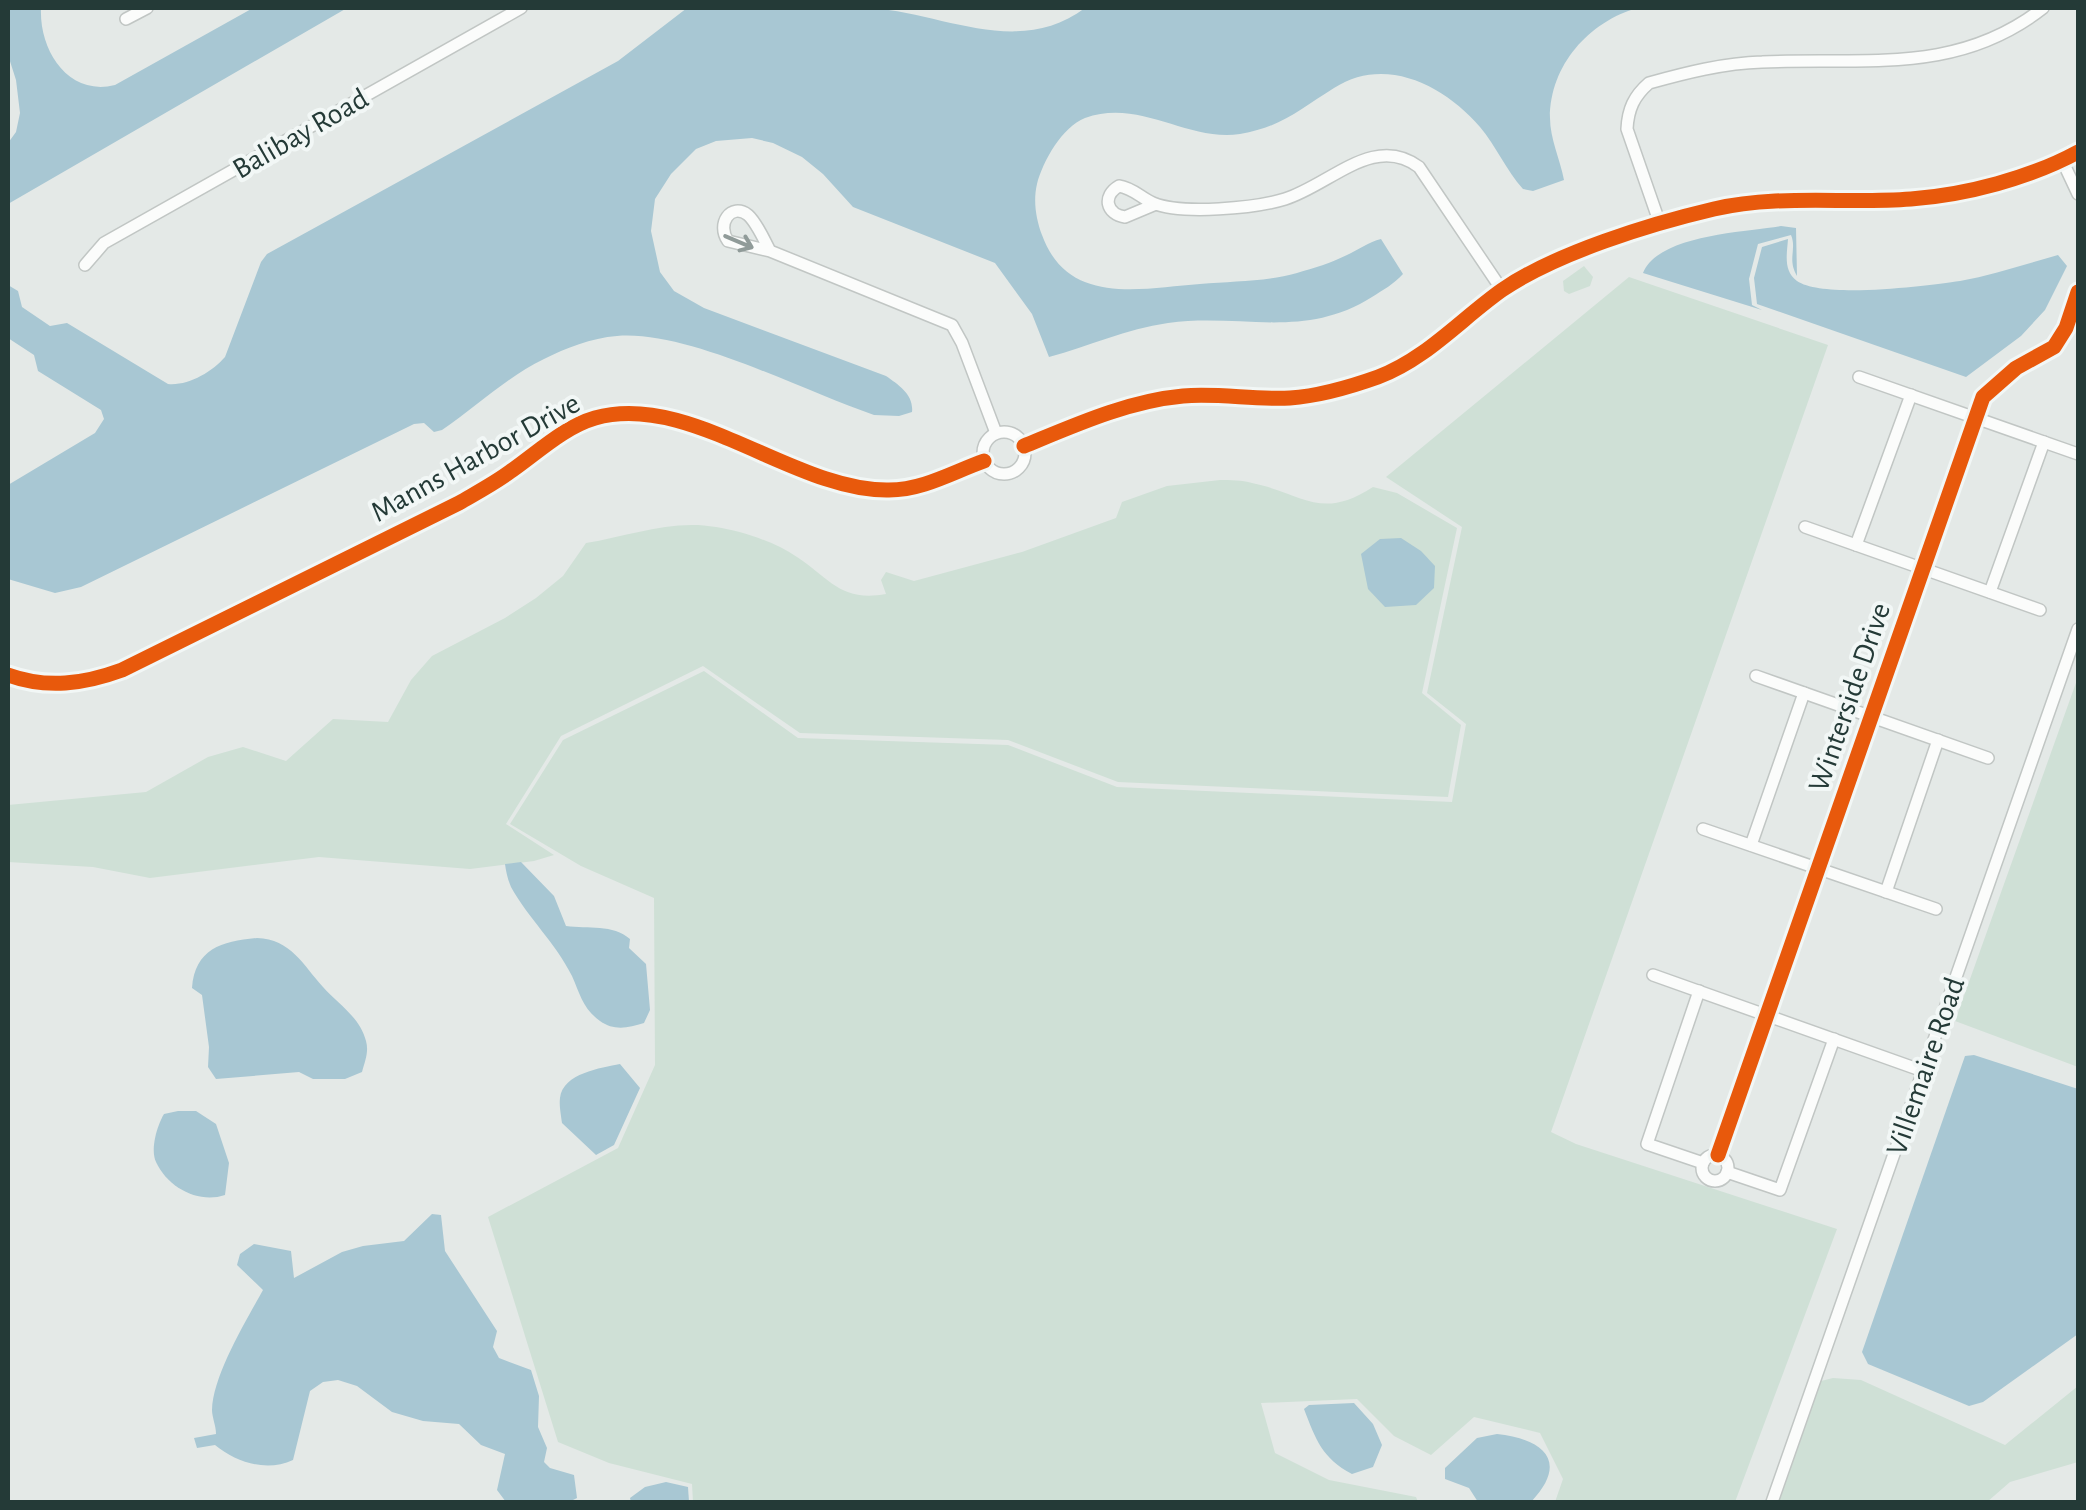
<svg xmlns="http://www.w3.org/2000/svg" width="2086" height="1510" font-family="'Alegreya Sans',sans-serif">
	<rect width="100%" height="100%" fill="#e4e9e7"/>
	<g fill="#cfe0d6">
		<path d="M1584,266L1593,277L1590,286L1569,294L1564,291L1563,281Z"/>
		<path d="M1629,277L1828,345L1551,1132L1576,1144L1837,1229L1735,1502H1555L1563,1479L1540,1433L1474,1417L1431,1455L1394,1436L1357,1399L1261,1403L1275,1453L1329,1480L1416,1497L1418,1502H693L692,1484L609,1463L558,1442L488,1217L618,1148L655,1065L654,898L581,866L510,824L563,740L704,671L798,738L1008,745L1117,787L1452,802L1466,724L1427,693L1462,527L1386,477Z"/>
		<path d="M1220,480C1230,480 1242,480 1252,483C1305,494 1320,521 1373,487L1397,493L1457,528L1422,693L1461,725L1448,797L1118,782L1008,740L800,733L703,666L561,736L506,824L554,855L534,861L470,869L319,857L150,878L93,867L8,862V805L146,792L208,757L243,747L286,761L333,719L388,722L411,680L432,656L505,618L536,598L563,576L586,543C629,536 672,519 716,527C742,531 775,542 797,557C830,579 841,602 886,594L881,580L886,572L914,581L1022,552L1116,518L1122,502L1167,486Z"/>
		<path d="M2077,680L2078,681V1067L1955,1021Z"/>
		<path d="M1833,1378L1861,1380L2005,1445L2078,1386V1462L2010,1482L1987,1502H1778L1821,1381Z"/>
	</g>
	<g fill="#a8c7d3">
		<path d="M8,8H41C39,50 68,97 115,85L253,8H347L8,204V143L16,132L20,113L16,80L8,55Z"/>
		<path d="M687,8C748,7 810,3 871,8C943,13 1018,58 1085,8H1637C1589,22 1550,65 1550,118C1550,139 1560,159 1564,180L1533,191L1523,189C1506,170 1496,146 1480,127C1444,85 1385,55 1334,88C1300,109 1282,127 1240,134C1187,142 1140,98 1085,118C1062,127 1043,161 1037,184C1033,201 1036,219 1042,235C1068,307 1142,288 1200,284C1233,281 1265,282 1297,273C1314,268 1331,263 1347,255C1358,250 1369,242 1381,239L1403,274C1394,284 1383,290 1372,297C1304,340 1241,313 1168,323C1126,329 1089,346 1049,357L1032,314L995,263L853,207L823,174L802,157L773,143L752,138L716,141L696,149L671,174L655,199L651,231L660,272L674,291L704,308L886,376C899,385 914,395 912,412L899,416L874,415C803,391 688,330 617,336C591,338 566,348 544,359C507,377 476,407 442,430L434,432L424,423L414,424L81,587L55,593L8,579V485L95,433L104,419L101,410L38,371L34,355L8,338V285L18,291L22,307L50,326L67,323L168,384C188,386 212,372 225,357L261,262L267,254L618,61Z"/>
		<path d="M1781,226L1796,228L1797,276C1787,259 1797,249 1791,235L1758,244L1749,279L1752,305L1762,310L1643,273C1658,235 1744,232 1781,226Z"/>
		<path d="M1788,239C1787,254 1783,271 1797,281C1823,299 1927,286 1960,281C1993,275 2026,264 2058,255L2067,266L2045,310L2021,336L1966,377L1757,304L1754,278L1762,247Z"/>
		<path d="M1401,538L1421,551L1435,566L1434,588L1416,605L1385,607L1368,589L1361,554L1380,539Z"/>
		<path d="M521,862L554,896L566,926C588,929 613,924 630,939L629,948L646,964L650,1010L644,1023C628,1028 614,1031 600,1021C583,1009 580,994 572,976C555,942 528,918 511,887C508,880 506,872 505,864Z"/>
		<path d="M257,938C291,939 303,965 323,987C338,1004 360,1017 366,1041C369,1052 365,1061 362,1072L345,1079H313L299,1072L216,1079L208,1067L209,1047L202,995L192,988C195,949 222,941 257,938Z"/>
		<path d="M1974,1055L2078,1089V1334L1983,1402L1969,1406L1868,1364L1862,1352L1965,1056Z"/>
		<path d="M620,1064L640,1088L614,1145L596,1155L562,1123C561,1115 559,1105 560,1098C563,1073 601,1068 620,1064Z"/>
		<path d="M178,1111H196L216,1124L229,1163L225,1195C199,1204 168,1188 156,1162C150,1149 157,1126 164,1114Z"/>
		<path d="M432,1214L441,1215L445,1251L497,1331L493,1347L499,1358L531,1370L539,1396L538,1427L547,1448L544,1462L550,1468L574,1475L577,1498L569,1502H506L497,1490L505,1454L481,1445L459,1424L423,1421L392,1412L357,1386L338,1380L323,1382L310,1391L293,1460C267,1472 237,1463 215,1445L197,1448L194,1438L216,1434C216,1426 212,1417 212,1410C213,1375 246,1321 263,1290L237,1265L240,1254L254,1244L291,1251L294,1278L342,1252L363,1246L404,1241Z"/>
		<path d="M1354,1403L1373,1424L1382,1445L1373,1467L1352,1474C1322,1458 1316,1440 1304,1409L1309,1405Z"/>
		<path d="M1497,1434C1543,1439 1570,1461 1531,1502H1478L1469,1488L1445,1479V1468L1477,1438Z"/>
		<path d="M666,1482L688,1487L689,1502H631L630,1498L645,1487Z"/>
	</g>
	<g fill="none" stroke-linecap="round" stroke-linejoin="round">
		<defs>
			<g id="street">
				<path d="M126,19L147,8"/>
				<path d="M2062,160L2078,194"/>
				<path d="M1156,204L1125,217C1106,214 1102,196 1119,186C1133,188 1141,198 1153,203C1182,215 1256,208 1285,199C1330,185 1374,133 1419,167L1502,290"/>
				<path d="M1660,224L1627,129C1628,109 1634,96 1649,83C1685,73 1724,63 1762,62C1863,57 1956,76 2043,8"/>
				<path d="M770,251C764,240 757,223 748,215C731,202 716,224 728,241L770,251L952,325L962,343L996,433"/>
				<path d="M85,265L104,243L521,8"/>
				<path d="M1859,377L2078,454"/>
				<circle cx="1004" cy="453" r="21"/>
				<path d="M1024,446C1075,425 1128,401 1183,396C1219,393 1254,400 1290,398C1319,396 1350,387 1378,377C1426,359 1461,319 1502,290C1556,253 1650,224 1714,209C1779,194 1845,204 1911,199C1966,195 2030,178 2078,152"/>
				<path d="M1805,527L2040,610"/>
				<path d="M1856,545L1911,395"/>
				<path d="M1990,592L2044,442"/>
				<path d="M8,675C47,689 84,684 122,670L459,503C476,493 495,483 511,471C537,453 564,427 595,418C690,391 795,492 889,490C923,490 953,472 984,461"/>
				<path d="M1756,676L1988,758"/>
				<path d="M1703,829L1936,909"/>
				<path d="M1751,845L1804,693"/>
				<path d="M1886,892L1938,740"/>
				<path d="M1653,975L1923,1071"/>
				<path d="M1699,991L1647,1144L1703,1163"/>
				<path d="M1718,1155L1983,397L2016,368L2054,347L2066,328L2078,292"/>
				<circle cx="1715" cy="1168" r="13"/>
				<path d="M1727,1172L1780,1190L1834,1039"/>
				<path d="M1772,1502L2078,629"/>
			</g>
		</defs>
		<use href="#street" stroke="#c1c6c4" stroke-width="14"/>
		<use href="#street" stroke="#fbfcfb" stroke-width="11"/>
		<defs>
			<g id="cycleway">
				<path d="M1024,446C1075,425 1128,401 1183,396C1219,393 1254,400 1290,398C1319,396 1350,387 1378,377C1426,359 1461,319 1502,290C1556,253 1650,224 1714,209C1779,194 1845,204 1911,199C1966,195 2030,178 2078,152"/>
				<path d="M8,675C47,689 84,684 122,670L459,503C476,493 495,483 511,471C537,453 564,427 595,418C690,391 795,492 889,490C923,490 953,472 984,461"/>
				<path d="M1718,1155L1983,397L2016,368L2054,347L2066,328L2078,292"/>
			</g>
		</defs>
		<use href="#cycleway" stroke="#f2f7f6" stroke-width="21"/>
		<use href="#cycleway" stroke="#e8590c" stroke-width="15"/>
	</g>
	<defs><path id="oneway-shaft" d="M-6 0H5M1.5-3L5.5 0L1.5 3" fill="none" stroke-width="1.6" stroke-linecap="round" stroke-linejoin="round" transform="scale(2.5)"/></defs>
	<use stroke="#909b99" href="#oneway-shaft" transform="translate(739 242) rotate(23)"/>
	<g text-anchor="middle" stroke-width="8" stroke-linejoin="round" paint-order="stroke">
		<g font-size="30" fill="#243a37" stroke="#f2f7f6">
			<text transform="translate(300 133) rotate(-30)" y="10">Balibay Road</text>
			<text transform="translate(475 457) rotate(-29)" y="10">Manns Harbor Drive</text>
			<text transform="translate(1849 697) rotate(-71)" y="10">Winterside Drive</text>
			<text transform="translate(1925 1066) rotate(-71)" y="10">Villemaire Road</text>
		</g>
	</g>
	<rect width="2086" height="1510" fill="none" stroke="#243a37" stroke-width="20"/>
</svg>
